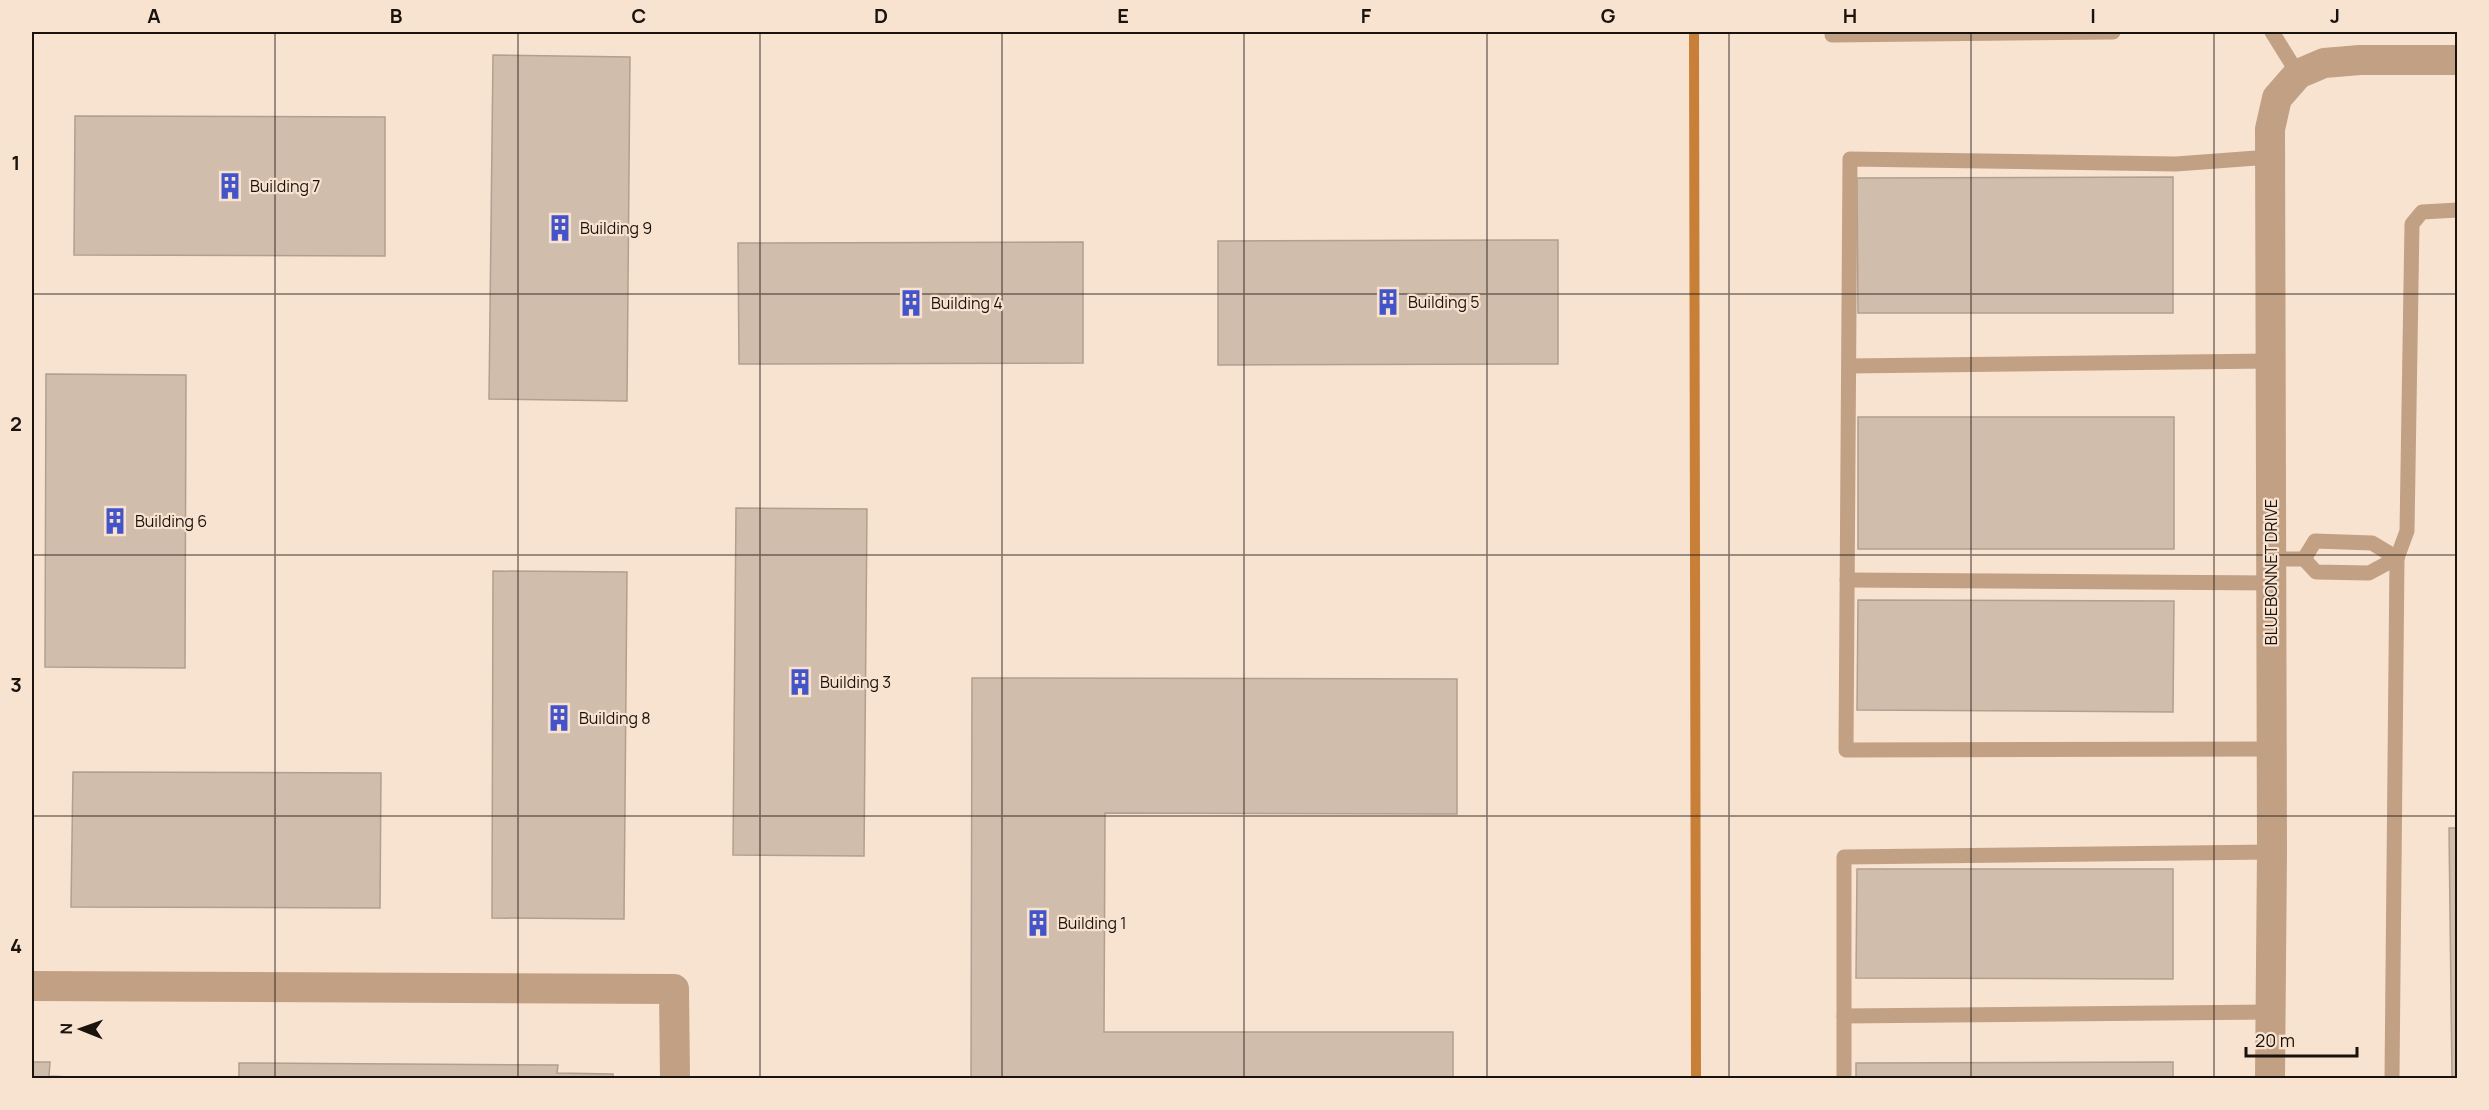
<svg xmlns="http://www.w3.org/2000/svg" width="2489" height="1110" font-family="Manrope,sans-serif">
	<rect width="100%" height="100%" fill="#f8e3d1"/>
	<g fill="none" stroke-linecap="round" stroke-linejoin="round">
		<path stroke="#c87f38" stroke-width="10" d="M1694,32L1696,1078"/>
	</g>
	<g fill="#d1bdac" stroke="#b39f8f" stroke-width="1.5">
		<path d="M493,55L630,57L627,401L489,399Z"/>
		<path d="M75,116L385,117V256L74,255Z"/>
		<path d="M2173,177V313H1858L1857,178Z"/>
		<path d="M1558,240V364L1218,365V241Z"/>
		<path d="M1083,242V363L739,364L738,243Z"/>
		<path d="M46,374L186,375L185,668L45,667Z"/>
		<rect x="1858" y="417" width="316" height="132"/>
		<path d="M736,508L867,509L864,856L733,855Z"/>
		<path d="M493,571L627,572L624,919L492,918Z"/>
		<path d="M1858,600L2174,601L2173,712L1857,710Z"/>
		<path d="M972,678L1457,679V814L1105,813L1104,1032H1453V1078H971Z"/>
		<path d="M73,772L381,773L380,908L71,907Z"/>
		<path d="M2449,828H2458V1078H2452Z"/>
		<path d="M1857,869H2173V979L1856,978Z"/>
		<path d="M32,1062H50L49,1076L92,1078H32Z"/>
		<path d="M2173,1062V1078H1856V1063Z"/>
		<path d="M239,1063L558,1065L557,1073L613,1074V1078H239Z"/>
	</g>
	<g fill="none" stroke-linecap="round" stroke-linejoin="round">
		<g stroke="#c2a084" stroke-width="15">
			<path d="M1832,32V35L2113,32"/>
			<path d="M2272,32L2298,74"/>
			<path d="M2270,157L2176,164L1850,159L1846,750L2272,749"/>
			<path d="M1849,366L2270,361"/>
			<path d="M2271,559H2304L2316,572L2369,573L2397,558"/>
			<path d="M2304,559L2315,541L2372,543L2397,558"/>
			<path d="M1847,580L2271,583"/>
			<path d="M1844,1016L2270,1012"/>
			<path d="M1844,1078V857L2272,852"/>
			<path d="M2392,1078L2397,558L2407,531L2412,224L2422,212L2458,210"/>
		</g>
		<g stroke="#c2a084" stroke-width="30">
			<path d="M32,986L674,989L675,1078"/>
			<path d="M2270,1078L2272,852L2270,129L2277,98L2298,74L2324,63L2360,60H2458"/>
		</g>
	</g>
	<path fill="none" stroke="#1a120c" stroke-width="1.5" stroke-opacity="0.55" d="M275,32V1078M518,32V1078M760,32V1078M1002,32V1078M1244,32V1078M1487,32V1078M1729,32V1078M1971,32V1078M2214,32V1078M32,294H2458M32,555H2458M32,816H2458"/>
	<defs>
		<symbol id="building-bare" viewBox="-9 -9 18 18"><path d="M-4-6H4V6H1V3H-1V6H-4ZM-2.5-4.3h1.7v1.8h-1.7ZM.8-4.3h1.7v1.8H.8ZM-2.5-1h1.7V.8h-1.7ZM.8-1h1.7V.8H.8Z" fill="#4354c8" stroke="#f8e3d1" stroke-width="2.5" paint-order="stroke"/></symbol>
	</defs>
	<g fill-rule="evenodd">
		<use href="#building-bare" x="211" y="167" width="38" height="38"/>
		<use href="#building-bare" x="541" y="209" width="38" height="38"/>
		<use href="#building-bare" x="1369" y="283" width="38" height="38"/>
		<use href="#building-bare" x="892" y="284" width="38" height="38"/>
		<use href="#building-bare" x="96" y="502" width="38" height="38"/>
		<use href="#building-bare" x="781" y="663" width="38" height="38"/>
		<use href="#building-bare" x="540" y="699" width="38" height="38"/>
		<use href="#building-bare" x="1019" y="904" width="38" height="38"/>
	</g>
	<g text-anchor="middle" stroke-width="4.5" stroke-linejoin="round" paint-order="stroke">
		<g font-size="16" fill="#1a120c" stroke="#f8e3d1" text-anchor="start">
			<text x="250" y="192">Building 7</text>
			<text x="580" y="234">Building 9</text>
			<text x="1408" y="308">Building 5</text>
			<text x="931" y="309">Building 4</text>
			<text x="135" y="527">Building 6</text>
			<text x="820" y="688">Building 3</text>
			<text x="579" y="724">Building 8</text>
			<text x="1058" y="929">Building 1</text>
		</g>
		<g font-size="16" fill="#1a120c" stroke="#f8e3d1">
			<text transform="translate(2271 572) rotate(-90)" y="6">BLUEBONNET DRIVE</text>
		</g>
	</g>
	<rect width="2489" height="1110" fill="none" stroke="#f8e3d1" stroke-width="66"/>
	<g transform="translate(81 1029) rotate(271)" stroke="#f8e3d1" stroke-width="4.5" paint-order="stroke">
	<path d="M0-4.5L10 22L0 15L-10 22Z" fill="#1a120c"/>
	<text y="-9" font-size="16" font-weight="bold" text-anchor="middle" fill="#1a120c">N</text>
	</g>
	<path d="M2246 1047v9h111v-9" fill="none" stroke="#1a120c" stroke-width="3"/>
	<text x="2255" y="1047" font-size="18" fill="#1a120c" stroke="#f8e3d1" stroke-width="4.5" paint-order="stroke">20 m</text>
	<rect x="33" y="33" width="2423" height="1044" fill="none" stroke="#1a120c" stroke-width="2"/>
	<g font-size="20" text-anchor="middle" font-weight="bold" fill="#1a120c">
		<text x="154" y="23">A</text>
		<text x="396" y="23">B</text>
		<text x="639" y="23">C</text>
		<text x="881" y="23">D</text>
		<text x="1123" y="23">E</text>
		<text x="1366" y="23">F</text>
		<text x="1608" y="23">G</text>
		<text x="1850" y="23">H</text>
		<text x="2093" y="23">I</text>
		<text x="2335" y="23">J</text>
		<text x="16" y="170">1</text>
		<text x="16" y="431">2</text>
		<text x="16" y="692">3</text>
		<text x="16" y="953">4</text>
	</g>
</svg>
